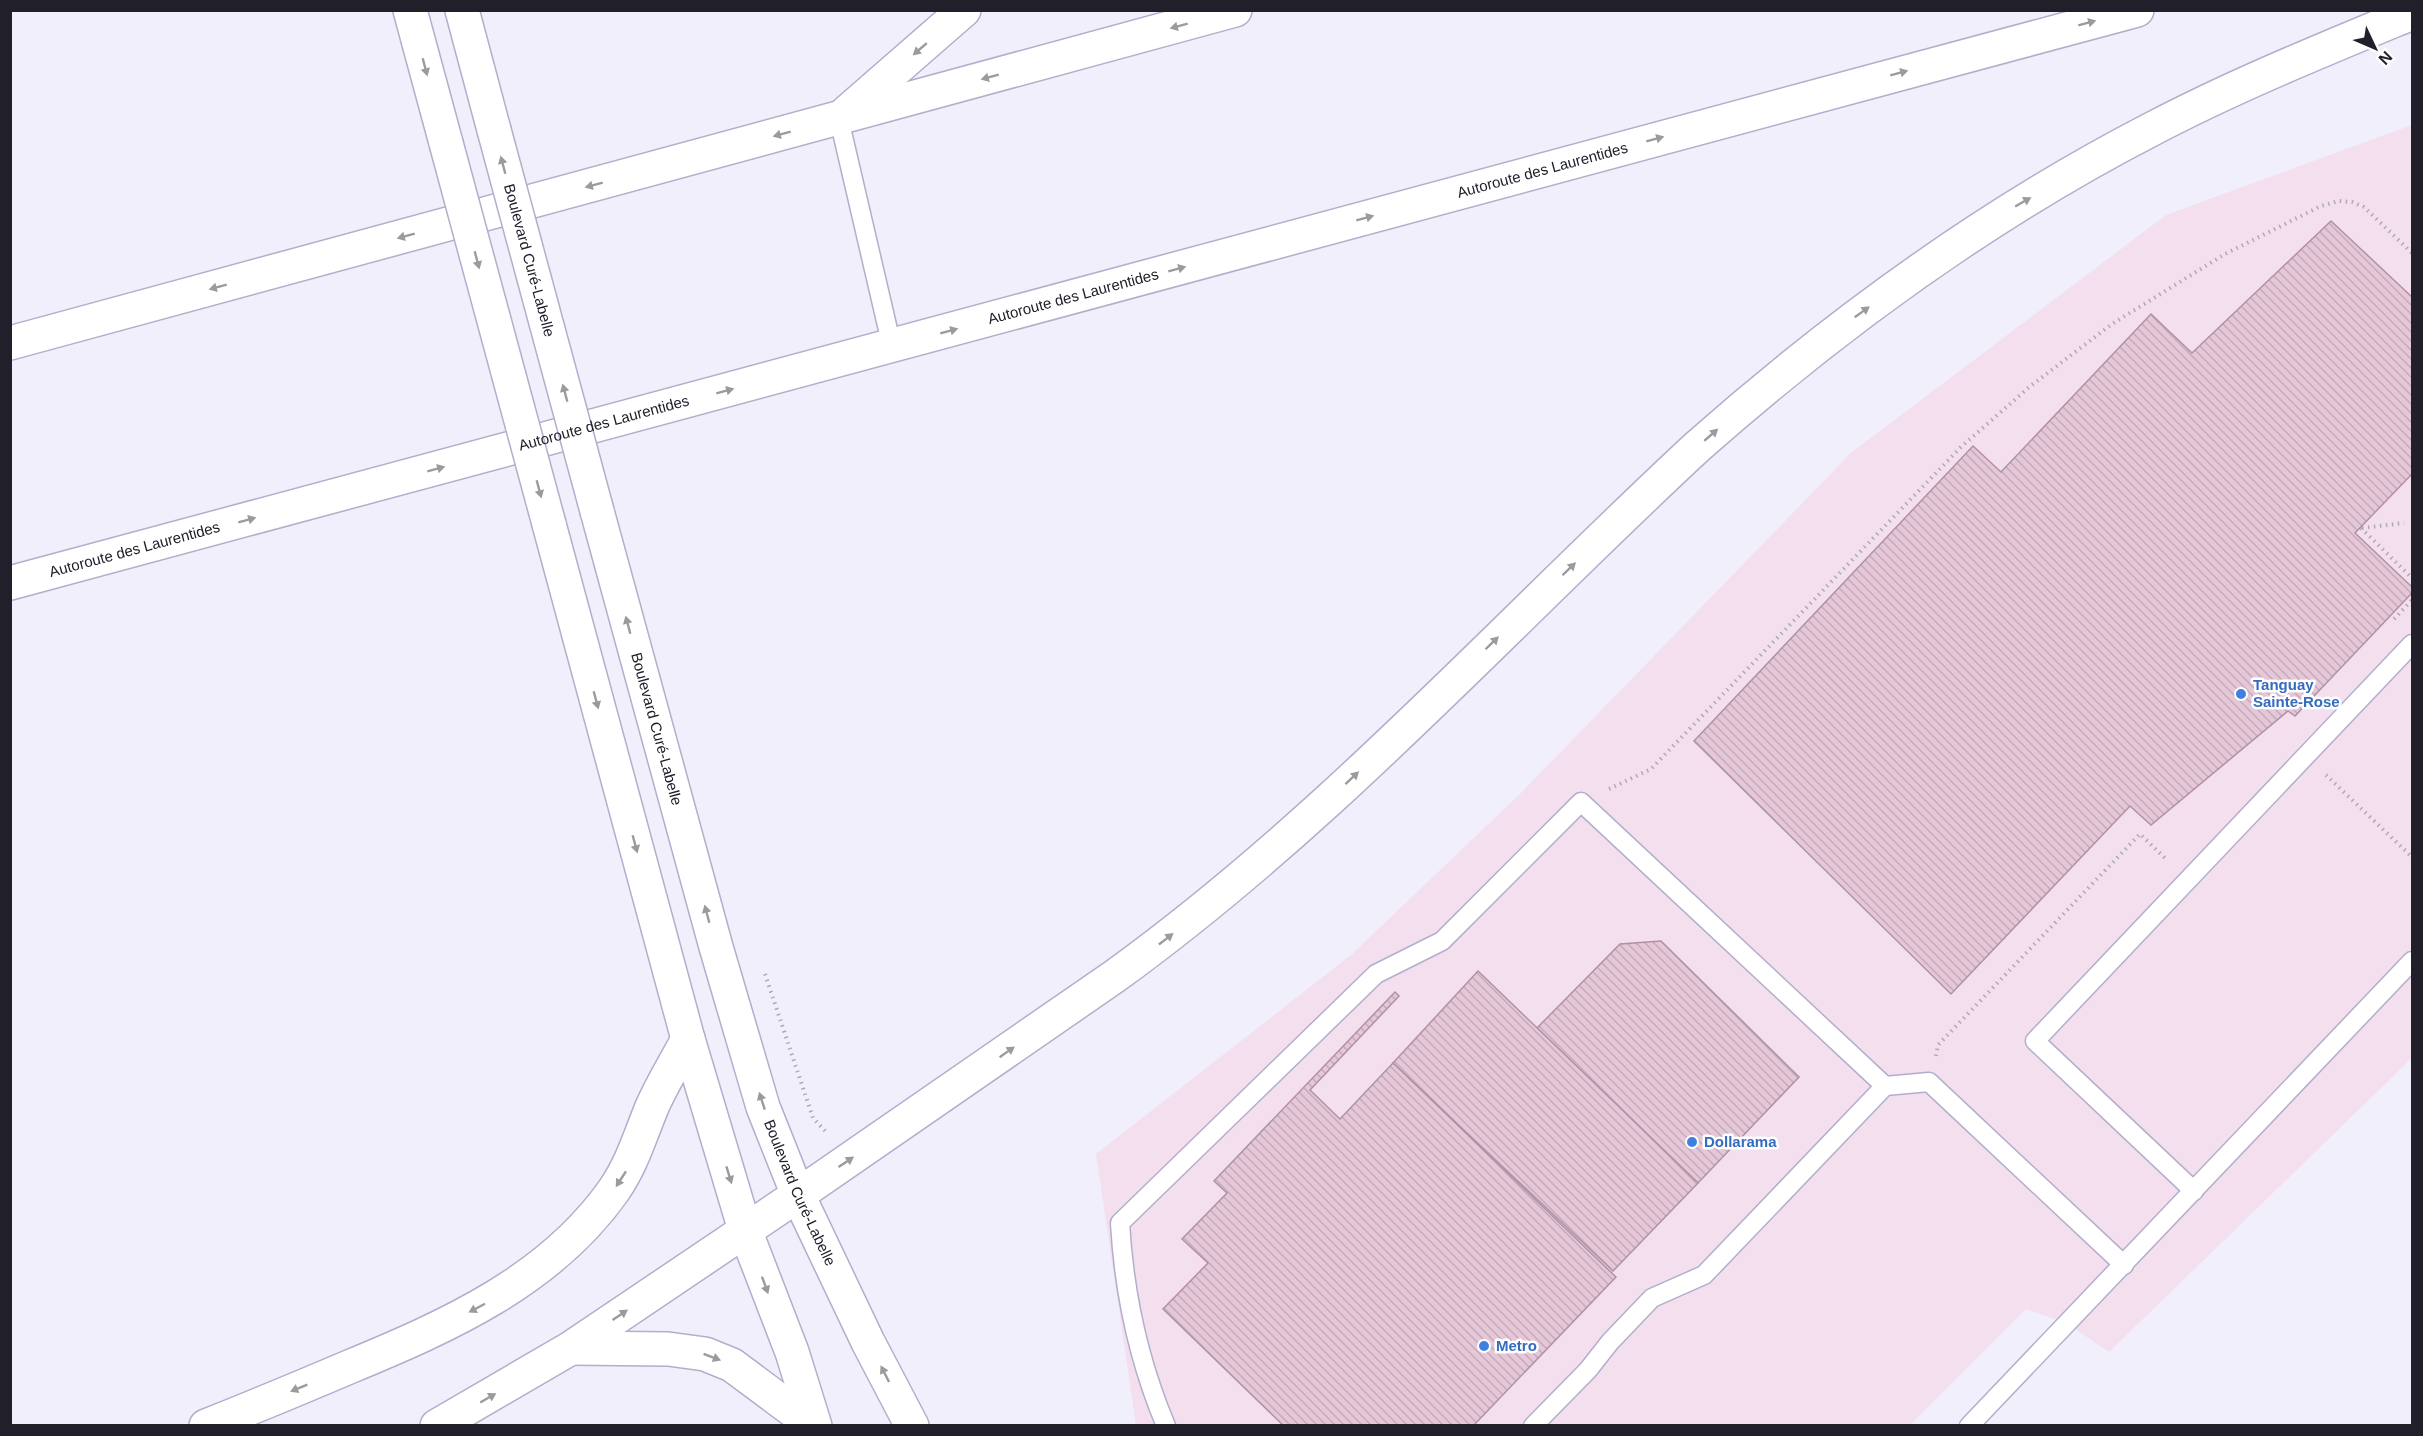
<svg xmlns="http://www.w3.org/2000/svg" width="2423" height="1436" font-family="Arial,sans-serif">
	<defs>
		<pattern id="building-back-hatch" width="6" height="6" patternUnits="userSpaceOnUse" patternTransform="scale(1.5)"><rect width="6" height="6" fill="#e5c7d8"/><path d="M-1 5l2 2M0 0l6 6M5-1l2 2" fill="none" stroke="#c4abba"/></pattern>
	</defs>
	<rect width="100%" height="100%" fill="#f0effb"/>
	<path fill="#f4dfef" d="M2412,125V1058L2109,1352L2066,1323L2026,1309L1910,1425H1136L1096,1154L1351,955L1519,795L1852,452L2166,215Z"/>
	<g fill="url(#building-back-hatch)" stroke="#af92a3" stroke-width="1.5">
		<path d="M2331,221L2412,297V474L2355,533L2412,587V593L2295,716L2288,711L2151,825L2130,806L1951,994L1694,741L1973,446L2001,472L2151,314L2192,353Z"/>
		<path d="M1661,941L1799,1077L1698,1183L1537,1028L1620,944Z"/>
		<path d="M1478,971L1698,1183L1613,1271L1393,1063Z"/>
		<path d="M1395,992L1399,996L1310,1090L1340,1119L1393,1063L1616,1277L1473,1426H1284L1163,1309L1208,1263L1182,1239L1227,1193L1214,1181Z"/>
	</g>
	<g fill="none" stroke-linecap="round" stroke-linejoin="round">
		<defs>
			<g id="service">
				<path d="M839,119L892,347"/>
				<path d="M2194,1191L2035,1041L2412,644"/>
				<path d="M1166,1426C1139,1362 1124,1292 1120,1223L1376,974L1442,941L1581,802L1885,1086"/>
				<path d="M1533,1426L1588,1370L1610,1342L1652,1298L1704,1275L1885,1086L1929,1082L2124,1265"/>
				<path d="M1969,1426L2412,961"/>
			</g>
			<g id="primary">
				<path d="M410,10L446,143"/>
				<path d="M462,10L494,130"/>
				<path id="s1" d="M597,511L716,947L763,1107L798,1195L868,1342L912,1426"/>
				<path d="M549,524L688,1039L745,1230L792,1352L815,1426"/>
				<path d="M571,1348L668,1349L705,1354L732,1365L814,1426"/>
				<path d="M437,1426L571,1348L798,1195"/>
			</g>
			<g id="motorway">
				<path d="M847,112L964,10"/>
				<path d="M10,343L1235,10"/>
				<path id="s2" d="M10,583L2137,10"/>
				<path d="M798,1195L1115,976C1328,822 1505,625 1697,447C1836,324 1987,214 2152,129C2236,85 2325,49 2412,13"/>
				<path d="M206,1426C254,1407 302,1387 349,1367C448,1326 550,1281 614,1190C632,1164 640,1136 652,1107C662,1084 676,1062 688,1039"/>
			</g>
		</defs>
		<use href="#service" stroke="#b2aecb" stroke-width="21"/>
		<use href="#primary" stroke="#b2aecb" stroke-width="36"/>
		<use href="#motorway" stroke="#b2aecb" stroke-width="36"/>
		<g stroke="#acabb6" stroke-width="4" stroke-dasharray="1.5 4.5" stroke-linecap="butt">
			<path d="M2361,528L2412,578"/>
			<path d="M2362,528L2404,523"/>
			<path d="M2394,619L2412,600"/>
			<path d="M2326,775L2412,857"/>
			<path d="M1609,789L1651,769L1960,448L2028,388L2112,324L2225,254L2321,206L2339,201L2352,202L2364,207L2412,253"/>
			<path d="M765,974L813,1118L827,1133"/>
			<path d="M1936,1056L1938,1045L2140,834L2165,858L2167,856"/>
		</g>
		<use href="#service" stroke="#fff" stroke-width="18"/>
		<use href="#primary" stroke="#fff" stroke-width="33"/>
		<use href="#motorway" stroke="#fff" stroke-width="33"/>
		<defs>
			<g id="primary-bridge">
				<path id="s3" d="M494,130L597,511"/>
				<path d="M446,143L549,524"/>
			</g>
		</defs>
		<use href="#primary-bridge" stroke="#b2aecb" stroke-width="36" stroke-linecap="butt"/>
		<use href="#primary-bridge" stroke="#fff" stroke-width="33"/>
	</g>
	<defs><path id="oneway-solid" d="M-6-.8H1V-3.2L6.5 0L1 3.2V.8H-6Z" transform="scale(1.5)"/></defs>
	<g fill="#9b9b9f">
		<use href="#oneway-solid" transform="translate(2087 23) rotate(-15)"/>
		<use href="#oneway-solid" transform="translate(1179 26) rotate(165)"/>
		<use href="#oneway-solid" transform="translate(920 49) rotate(139)"/>
		<use href="#oneway-solid" transform="translate(425 67) rotate(75)"/>
		<use href="#oneway-solid" transform="translate(1899 73) rotate(-15)"/>
		<use href="#oneway-solid" transform="translate(990 77) rotate(165)"/>
		<use href="#oneway-solid" transform="translate(782 134) rotate(165)"/>
		<use href="#oneway-solid" transform="translate(1655 139) rotate(-15)"/>
		<use href="#oneway-solid" transform="translate(503 165) rotate(-105)"/>
		<use href="#oneway-solid" transform="translate(594 185) rotate(165)"/>
		<use href="#oneway-solid" transform="translate(2023 202) rotate(-30)"/>
		<use href="#oneway-solid" transform="translate(1365 218) rotate(-15)"/>
		<use href="#oneway-solid" transform="translate(406 236) rotate(165)"/>
		<use href="#oneway-solid" transform="translate(477 260) rotate(75)"/>
		<use href="#oneway-solid" transform="translate(1177 269) rotate(-15)"/>
		<use href="#oneway-solid" transform="translate(218 287) rotate(165)"/>
		<use href="#oneway-solid" transform="translate(1862 312) rotate(-36)"/>
		<use href="#oneway-solid" transform="translate(949 331) rotate(-15)"/>
		<use href="#oneway-solid" transform="translate(725 391) rotate(-15)"/>
		<use href="#oneway-solid" transform="translate(565 393) rotate(-105)"/>
		<use href="#oneway-solid" transform="translate(1711 435) rotate(-41)"/>
		<use href="#oneway-solid" transform="translate(436 469) rotate(-15)"/>
		<use href="#oneway-solid" transform="translate(539 489) rotate(75)"/>
		<use href="#oneway-solid" transform="translate(247 520) rotate(-15)"/>
		<use href="#oneway-solid" transform="translate(1569 569) rotate(-44)"/>
		<use href="#oneway-solid" transform="translate(628 625) rotate(-105)"/>
		<use href="#oneway-solid" transform="translate(1492 643) rotate(-44)"/>
		<use href="#oneway-solid" transform="translate(596 700) rotate(75)"/>
		<use href="#oneway-solid" transform="translate(1352 778) rotate(-43)"/>
		<use href="#oneway-solid" transform="translate(635 844) rotate(75)"/>
		<use href="#oneway-solid" transform="translate(707 914) rotate(-105)"/>
		<use href="#oneway-solid" transform="translate(1166 939) rotate(-38)"/>
		<use href="#oneway-solid" transform="translate(1007 1052) rotate(-35)"/>
		<use href="#oneway-solid" transform="translate(762 1101) rotate(-108)"/>
		<use href="#oneway-solid" transform="translate(846 1162) rotate(-34)"/>
		<use href="#oneway-solid" transform="translate(729 1175) rotate(73)"/>
		<use href="#oneway-solid" transform="translate(621 1179) rotate(123)"/>
		<use href="#oneway-solid" transform="translate(765 1285) rotate(70)"/>
		<use href="#oneway-solid" transform="translate(477 1308) rotate(152)"/>
		<use href="#oneway-solid" transform="translate(620 1315) rotate(-34)"/>
		<use href="#oneway-solid" transform="translate(712 1357) rotate(21)"/>
		<use href="#oneway-solid" transform="translate(885 1374) rotate(-117)"/>
		<use href="#oneway-solid" transform="translate(299 1388) rotate(158)"/>
		<use href="#oneway-solid" transform="translate(488 1398) rotate(-30)"/>
	</g>
	<g fill="#3f7fe0" stroke="#fefefe" stroke-width="2">
		<circle cx="2241" cy="694" r="6"/>
		<circle cx="1692" cy="1142" r="6"/>
		<circle cx="1484" cy="1346" r="6"/>
	</g>
	<g text-anchor="middle" stroke-width="5" stroke-linejoin="round" paint-order="stroke">
		<g font-size="15" fill="#21202a" stroke="#fefefe">
			<text dy="5" stroke="none"><textPath href="#s2" startOffset="1587">Autoroute des Laurentides</textPath></text>
			<text dy="5" stroke="none"><textPath href="#s3" startOffset="135">Boulevard Curé-Labelle</textPath></text>
			<text dy="5" stroke="none"><textPath href="#s2" startOffset="1101">Autoroute des Laurentides</textPath></text>
			<text dy="5" stroke="none"><textPath href="#s2" startOffset="615">Autoroute des Laurentides</textPath></text>
			<text dy="5" stroke="none"><textPath href="#s2" startOffset="129">Autoroute des Laurentides</textPath></text>
			<text dy="5" stroke="none"><textPath href="#s1" startOffset="226">Boulevard Curé-Labelle</textPath></text>
			<text dy="5" stroke="none"><textPath href="#s1" startOffset="712">Boulevard Curé-Labelle</textPath></text>
		</g>
		<g font-size="15" font-weight="bold" fill="#366cbe" stroke="#fefefe" text-anchor="start">
			<text x="2253" y="690">Tanguay<tspan x="2253" dy="17">Sainte-Rose</tspan></text>
			<text x="1704" y="1147">Dollarama</text>
			<text x="1496" y="1351">Metro</text>
		</g>
	</g>
	<rect width="2423" height="1436" fill="none" stroke="#21202a" stroke-width="24"/>
	<g transform="translate(2375 48) rotate(134)" stroke="#fefefe" stroke-width="4.5" paint-order="stroke">
	<path d="M0-4.5L10 22L0 15L-10 22Z" fill="#21202a"/>
	<text y="-9" font-size="16" font-weight="bold" text-anchor="middle" fill="#21202a">N</text>
	</g>
</svg>
